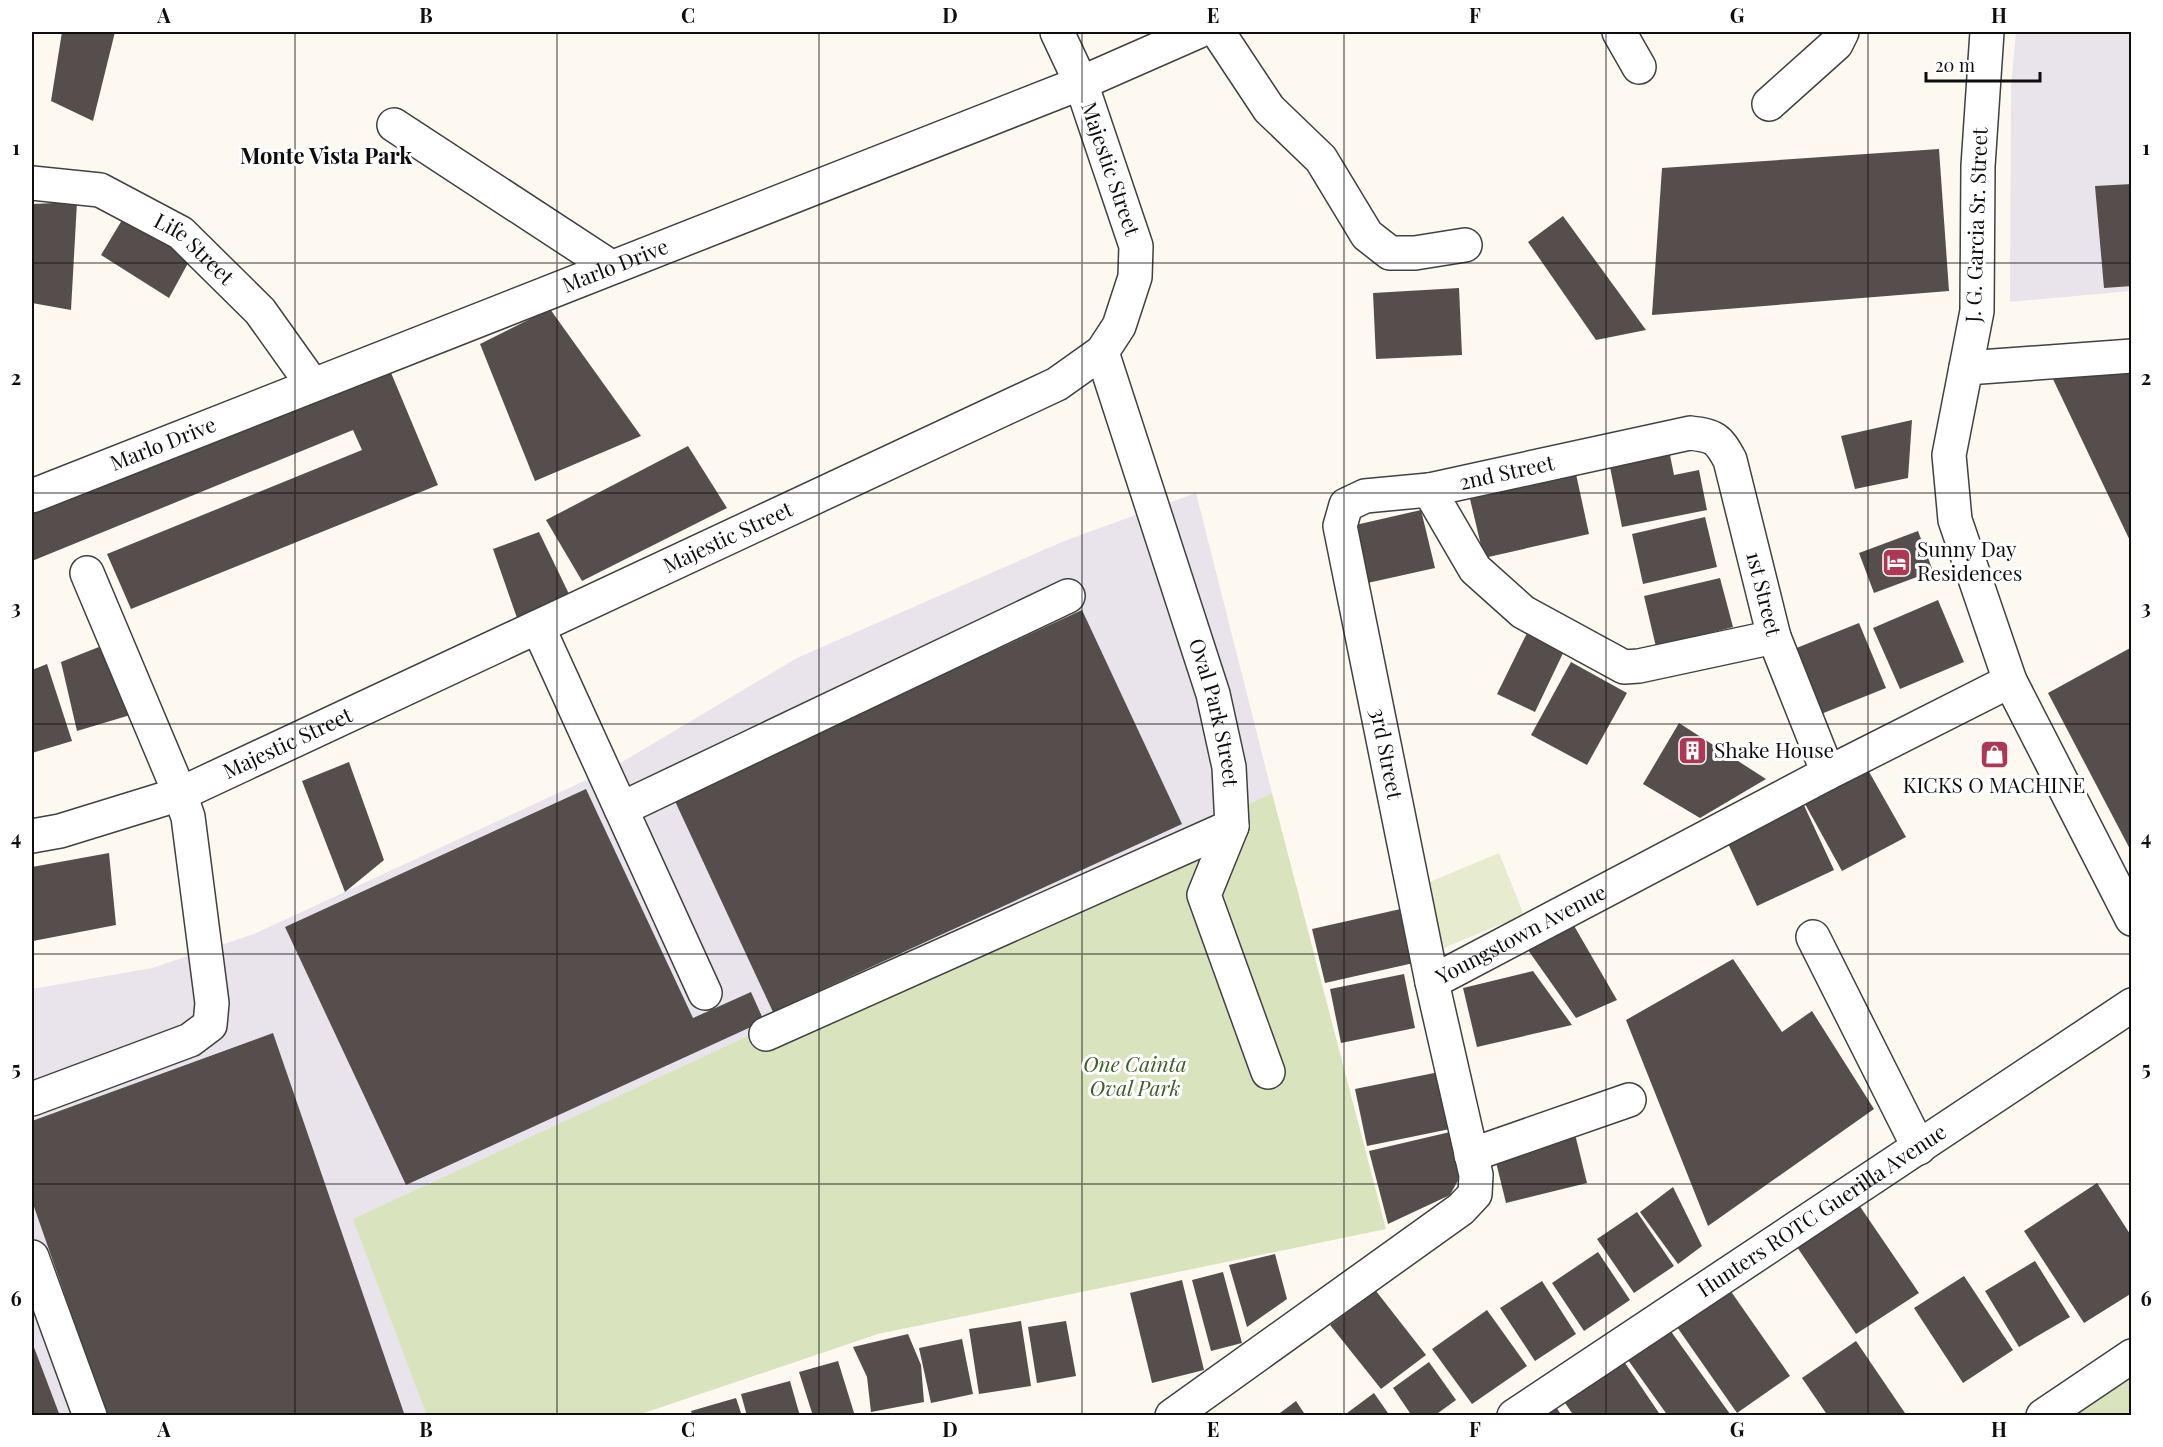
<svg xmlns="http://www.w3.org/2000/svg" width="2163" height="1447" font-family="'Playfair Display',serif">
	<rect width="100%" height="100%" fill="#fdf9f1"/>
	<g fill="#e9e4ec">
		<path d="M2016,32H2131V291L2010,302L2011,87Z"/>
		<path d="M1196,493L1272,793L354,1219L427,1415L32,1416V989L152,968L254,934L612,768L797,658L1064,541Z"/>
	</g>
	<g fill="#d9e4be">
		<path d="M1272,793L1386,1229L878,1334L638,1415L427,1416L353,1219Z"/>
		<path d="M2131,1368V1415H2057Z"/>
	</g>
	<path fill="#e8eccf" d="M1499,853L1524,915L1436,951L1427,883Z"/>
	<g fill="#564e4c">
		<path d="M62,32H115L93,121L51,101Z"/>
		<path d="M1939,149L1949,291L1652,315L1662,168Z"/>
		<path d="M2132,184V286L2104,288L2095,186Z"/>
		<path d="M77,202L71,310L32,303V204Z"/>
		<path d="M125,215L193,254L169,298L101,255Z"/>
		<path d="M1563,216L1646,330L1596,340L1528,242Z"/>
		<path d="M1459,288L1462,355L1376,359L1373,293Z"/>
		<path d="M550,309L641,436L535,481L480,344Z"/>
		<path d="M389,368L438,485L131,609L107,554L362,450L353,430L32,561V514Z"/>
		<path d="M2132,369V545L2051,375Z"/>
		<path d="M1912,420L1908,478L1855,489L1841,436Z"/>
		<path d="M688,446L727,508L582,581L546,520Z"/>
		<path d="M1670,455L1674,475L1699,470L1707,510L1622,527L1610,467Z"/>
		<path d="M1576,474L1589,534L1484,558L1470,499Z"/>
		<path d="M1421,510L1435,568L1363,584L1351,526Z"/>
		<path d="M1705,517L1717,567L1643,584L1632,534Z"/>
		<path d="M1918,531L1933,571L1874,593L1859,553Z"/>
		<path d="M539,532L570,596L517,618L493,549Z"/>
		<path d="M1720,578L1733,627L1656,647L1644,596Z"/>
		<path d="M1938,600L1964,662L1900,689L1873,628Z"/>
		<path d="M1082,610L1182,824L773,1012L674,799Z"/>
		<path d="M1859,623L1886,688L1821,714L1794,649Z"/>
		<path d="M1528,631L1565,649L1535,712L1497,694Z"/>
		<path d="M109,643L137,713L77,731L61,662Z"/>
		<path d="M2132,647V853L2048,693Z"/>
		<path d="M1571,662L1627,693L1587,765L1531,735Z"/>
		<path d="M47,664L72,741L32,753V670Z"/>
		<path d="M1679,723L1766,779L1700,818L1643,784Z"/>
		<path d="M349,762L384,860L345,892L302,781Z"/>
		<path d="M1868,770L1906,837L1842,871L1805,804Z"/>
		<path d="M586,789L693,1018L751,992L764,1021L406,1185L285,927Z"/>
		<path d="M1802,801L1834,870L1757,906L1725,837Z"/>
		<path d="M109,853L116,925L33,941L32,929V867Z"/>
		<path d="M1405,908L1418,962L1325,983L1312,929Z"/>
		<path d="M1573,924L1617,1000L1576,1018L1528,950Z"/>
		<path d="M1733,959L1782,1032L1812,1011L1874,1109L1708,1226L1626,1020Z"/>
		<path d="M1533,971L1572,1025L1477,1047L1463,988Z"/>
		<path d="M1404,974L1415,1028L1341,1043L1330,989Z"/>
		<path d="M273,1033L405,1416H107L32,1201V1121Z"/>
		<path d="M1439,1072L1450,1129L1367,1146L1355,1089Z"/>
		<path d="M1574,1130L1587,1183L1506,1203L1493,1150Z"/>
		<path d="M1450,1132L1461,1175L1450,1195L1388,1224L1369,1151Z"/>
		<path d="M2097,1183L2132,1237V1293L2084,1323L2024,1231Z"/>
		<path d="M1673,1187L1702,1246L1678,1264L1640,1212Z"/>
		<path d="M1859,1205L1919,1293L1856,1334L1797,1247Z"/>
		<path d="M1637,1212L1674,1266L1634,1293L1597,1239Z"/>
		<path d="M1598,1252L1630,1300L1584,1331L1552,1283Z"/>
		<path d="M1275,1254L1287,1299L1247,1327L1229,1265Z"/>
		<path d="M2035,1261L2070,1317L2019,1347L1985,1291Z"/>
		<path d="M1223,1272L1242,1343L1211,1351L1192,1280Z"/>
		<path d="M1964,1276L2013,1350L1963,1383L1914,1308Z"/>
		<path d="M1182,1280L1204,1370L1152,1383L1130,1293Z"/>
		<path d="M1542,1281L1576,1334L1535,1361L1500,1308Z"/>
		<path d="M1730,1290L1790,1376L1737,1413L1677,1327Z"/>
		<path d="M1376,1291L1426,1355L1381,1389L1330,1325Z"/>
		<path d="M1487,1310L1527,1366L1472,1404L1432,1349Z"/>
		<path d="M1021,1321L1031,1386L979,1394L969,1329Z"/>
		<path d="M1066,1321L1076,1376L1037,1383L1028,1327Z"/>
		<path d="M1670,1330L1730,1414L1728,1416H1668L1628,1360Z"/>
		<path d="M908,1334L921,1365L924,1402L871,1412L867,1377L853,1347Z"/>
		<path d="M962,1339L973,1394L931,1403L919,1348Z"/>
		<path d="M1856,1341L1907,1416H1828L1802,1378Z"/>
		<path d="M32,1342L60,1416H32Z"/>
		<path d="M1623,1360L1661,1416H1574L1563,1400Z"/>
		<path d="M838,1361L855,1416H813L799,1372Z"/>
		<path d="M1429,1362L1456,1400L1434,1416H1412L1393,1388Z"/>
		<path d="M790,1381L800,1416H747L741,1394Z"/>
		<path d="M1374,1393L1390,1416H1343Z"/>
		<path d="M736,1398L742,1416H693L691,1411Z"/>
		<path d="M1296,1401L1306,1416H1276Z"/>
		<path d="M1556,1407L1562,1416H1544Z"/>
	</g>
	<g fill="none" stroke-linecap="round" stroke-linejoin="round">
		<defs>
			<g id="minor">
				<path d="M1218,32L1269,109L1321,159L1367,235L1390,253H1415L1465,245"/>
				<path d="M1619,32L1639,67"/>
				<path d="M1987,32L1978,166L1977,311L1949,455L1955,520L2010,681L2132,919"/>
				<path d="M1769,104L1836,44L1842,32"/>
				<path d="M394,125L611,267"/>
				<path id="s1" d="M32,183L100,190L181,233L260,311L312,384"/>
				<path id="s2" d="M1102,352L1213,694L1229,767L1232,826L1204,895L1268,1072"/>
				<path d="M1966,368L2132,356"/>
				<path d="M1429,490L1475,569L1523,612L1624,667L1639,666L1774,637"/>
				<path id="s3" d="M32,496L1081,83L1197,32"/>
				<path d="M538,627L705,993"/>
				<path d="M621,809L1068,596"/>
				<path id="s4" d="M32,836L60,831L180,794L1057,384L1102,352L1119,326L1135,277L1136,246L1081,83L1057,32"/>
				<path d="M1813,937L1919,1148"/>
				<path id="s5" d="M1432,982L1340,526L1346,505L1365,496L1429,490L1690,433C1715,436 1718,438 1730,460L1774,637L1828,773"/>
				<path d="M766,1034L1232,826"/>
				<path d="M32,1099L190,1040L210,1025L212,1003L188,817L180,794L87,573"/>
				<path d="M1471,1155L1629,1100"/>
				<path d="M32,1257L90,1416"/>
				<path id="s6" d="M1172,1416L1461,1209L1475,1194L1476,1175L1432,982L1828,773L2010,681"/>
				<path id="s7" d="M1514,1416L2132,1005"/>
				<path d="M2043,1416L2132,1356"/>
			</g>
		</defs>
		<use href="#minor" stroke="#414141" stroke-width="36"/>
		<use href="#minor" stroke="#fff" stroke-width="33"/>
	</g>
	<path fill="none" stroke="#0e0e0e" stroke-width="1.5" stroke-opacity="0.55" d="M295,32V1416M557,32V1416M819,32V1416M1082,32V1416M1344,32V1416M1606,32V1416M1868,32V1416M32,263H2132M32,493H2132M32,724H2132M32,954H2132M32,1184H2132"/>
	<defs>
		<symbol id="hotel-square" viewBox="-11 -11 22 22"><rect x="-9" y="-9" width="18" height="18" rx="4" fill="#ae3754" stroke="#fff"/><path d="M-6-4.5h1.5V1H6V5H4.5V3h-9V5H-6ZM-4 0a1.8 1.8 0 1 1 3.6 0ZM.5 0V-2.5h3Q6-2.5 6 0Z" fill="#fff"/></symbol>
		<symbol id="building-square" viewBox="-11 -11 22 22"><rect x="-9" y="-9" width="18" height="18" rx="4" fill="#ae3754" stroke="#fff"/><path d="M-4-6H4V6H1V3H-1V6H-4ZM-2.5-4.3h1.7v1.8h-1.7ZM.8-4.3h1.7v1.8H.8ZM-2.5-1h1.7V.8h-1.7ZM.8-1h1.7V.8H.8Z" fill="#fff"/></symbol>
		<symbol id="shop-square" viewBox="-11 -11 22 22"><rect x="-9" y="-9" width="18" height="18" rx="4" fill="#ae3754" stroke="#fff"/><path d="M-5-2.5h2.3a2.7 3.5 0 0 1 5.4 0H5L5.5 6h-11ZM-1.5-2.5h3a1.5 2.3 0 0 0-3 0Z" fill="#fff"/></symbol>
	</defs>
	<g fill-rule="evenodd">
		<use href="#hotel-square" x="1880" y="546" width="33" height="33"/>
		<use href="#building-square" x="1676" y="734" width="33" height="33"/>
		<use href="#shop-square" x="1978" y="738" width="33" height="33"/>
	</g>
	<g text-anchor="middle" stroke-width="6" stroke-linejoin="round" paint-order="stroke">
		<g font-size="21" fill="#0e0e0e" stroke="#fff">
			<text transform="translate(1110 169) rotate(71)" y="7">Majestic Street</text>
			<text transform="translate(1977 225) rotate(-88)" y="7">J. G. Garcia Sr. Street</text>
			<text dy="7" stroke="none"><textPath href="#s1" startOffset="180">Life Street</textPath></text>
			<text dy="7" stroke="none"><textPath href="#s3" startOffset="627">Marlo Drive</textPath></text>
			<text dy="7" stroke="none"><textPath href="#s3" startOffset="141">Marlo Drive</textPath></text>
			<text dy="7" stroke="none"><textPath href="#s5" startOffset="652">2nd Street</textPath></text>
			<text dy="7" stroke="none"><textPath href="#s4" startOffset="759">Majestic Street</textPath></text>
			<text dy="7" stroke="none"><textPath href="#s5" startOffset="1029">1st Street</textPath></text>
			<text dy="7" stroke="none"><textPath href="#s2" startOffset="378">Oval Park Street</textPath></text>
			<text dy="7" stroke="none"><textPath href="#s4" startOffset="273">Majestic Street</textPath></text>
			<text transform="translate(1386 754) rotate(79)" y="7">3rd Street</text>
			<text dy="7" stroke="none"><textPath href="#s6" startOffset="694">Youngstown Avenue</textPath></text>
			<text dy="7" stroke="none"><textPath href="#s7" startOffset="370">Hunters ROTC Guerilla Avenue</textPath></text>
		</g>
		<g font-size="21" fill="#0e0e0e" stroke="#fff" text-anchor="start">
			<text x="1917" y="557">Sunny Day<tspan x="1917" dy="24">Residences</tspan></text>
			<text x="1714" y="758">Shake House</text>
			<text x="1994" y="793" text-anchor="middle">KICKS O MACHINE</text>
		</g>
		<g font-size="21" font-style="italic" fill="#3d5e26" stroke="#fff">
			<text x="1135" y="1072">One Cainta<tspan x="1135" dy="24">Oval Park</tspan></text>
		</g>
		<g font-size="22" font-weight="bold" fill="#0e0e0e" stroke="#fff">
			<text x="326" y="164">Monte Vista Park</text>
		</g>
	</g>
	<rect width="2163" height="1447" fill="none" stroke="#ffffff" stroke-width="66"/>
	<path d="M1926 72v9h114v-9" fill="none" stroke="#0e0e0e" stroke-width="3"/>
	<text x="1935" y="72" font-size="18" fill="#0e0e0e" stroke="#ffffff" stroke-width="4.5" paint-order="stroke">20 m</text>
	<rect x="33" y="33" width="2097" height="1381" fill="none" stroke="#0e0e0e" stroke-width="2"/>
	<g font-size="20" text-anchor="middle" font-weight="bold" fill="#0e0e0e">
		<text x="164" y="23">A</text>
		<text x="426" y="23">B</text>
		<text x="688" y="23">C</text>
		<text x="950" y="23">D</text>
		<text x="1213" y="23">E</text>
		<text x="1475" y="23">F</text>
		<text x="1737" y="23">G</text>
		<text x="1999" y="23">H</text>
		<text x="16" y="155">1</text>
		<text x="2146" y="155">1</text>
		<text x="16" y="385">2</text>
		<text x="2146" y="385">2</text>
		<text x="16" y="615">3</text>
		<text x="2146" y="615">3</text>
		<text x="16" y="845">4</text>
		<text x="2146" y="845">4</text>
		<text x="16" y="1076">5</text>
		<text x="2146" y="1076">5</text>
		<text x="16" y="1306">6</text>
		<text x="2146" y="1306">6</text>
		<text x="164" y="1437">A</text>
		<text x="426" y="1437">B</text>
		<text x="688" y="1437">C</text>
		<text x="950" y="1437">D</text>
		<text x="1213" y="1437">E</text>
		<text x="1475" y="1437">F</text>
		<text x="1737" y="1437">G</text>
		<text x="1999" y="1437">H</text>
	</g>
</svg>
